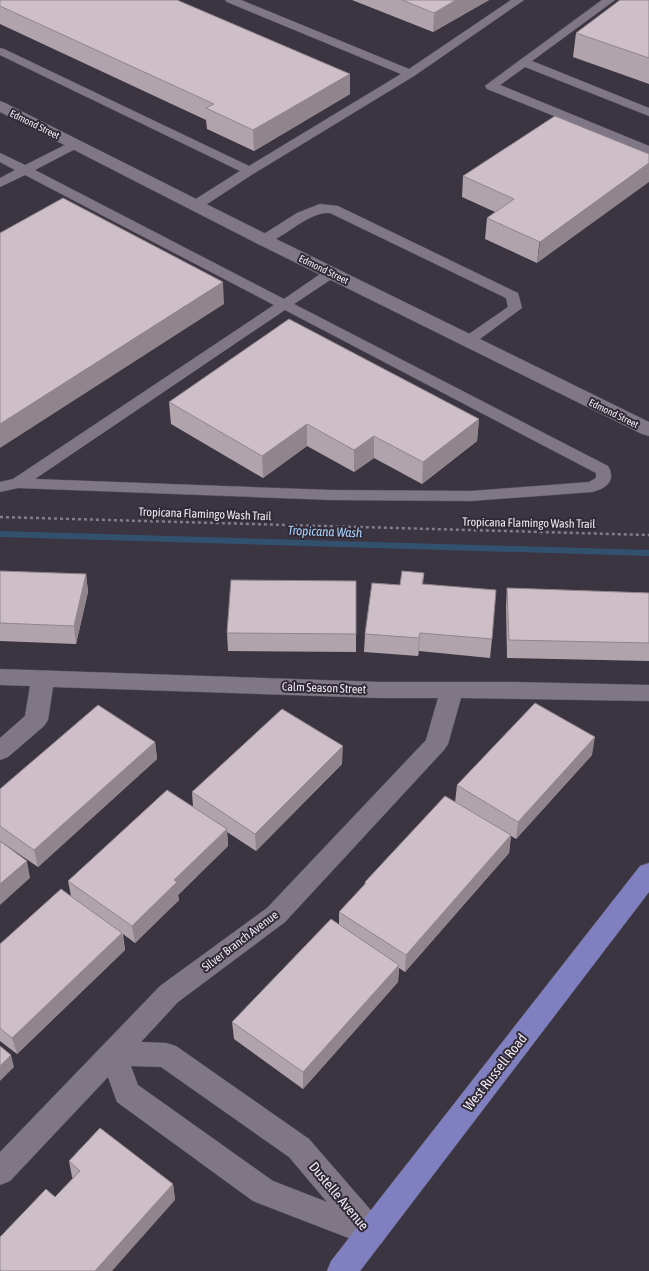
<svg xmlns="http://www.w3.org/2000/svg" width="649" height="1271" font-family="'Asap Condensed',sans-serif">
	<rect width="100%" height="100%" fill="#3b3441"/>
	<g fill="none" stroke-linecap="round" stroke-linejoin="round">
		<path fill="#32516f" fill-rule="evenodd" d="M0,531L649,550V556L0,537Z"/>
		<defs>
			<g id="service">
				<path d="M225,0H241L409,69L511,0H524L414,76L253,174L201,208H191L190,205L191,202L240,171L0,55V48L4,49L249,166L401,74L227,2Z"/>
				<path d="M602,0H615L532,61L649,108V116L525,67L500,85L649,146V154L487,89L485,86Z"/>
				<path d="M75,140L79,141L81,144L79,147L35,170L284,299L326,270H336L338,273L336,276L294,304L608,466C617,481 605,489 592,492L471,501L331,500L18,488L0,492V482L13,479L274,305L25,175L0,187V178L15,170L0,162V153L25,165ZM285,310L596,473V478L589,482L471,491L331,490L35,479Z"/>
				<path d="M320,204L338,206L518,293L522,308L473,344L468,345L463,344L461,341L463,338L508,307L506,298L330,213C305,211 277,247 259,243L257,240L259,237L297,213Z"/>
			</g>
			<path id="minor" d="M0,669L380,682H515L649,685V701L461,698L448,744L444,750L285,922L178,1002L141,1042L166,1043L176,1046L309,1139L382,1223L387,1233L382,1243L372,1247L253,1201L117,1102L108,1077L10,1181L0,1185V1152L160,986L267,908L426,740L438,698H380L53,687L48,720L44,726L8,757L0,760V738L25,716L30,686L0,685ZM131,1066L161,1067L289,1157L327,1202L273,1181L138,1085Z"/>
			<path id="tertiary" d="M0,101L5,103L270,236L649,422V436L642,434L258,244L0,112Z"/>
			<path id="primary" d="M649,863V892L360,1271H327L331,1261L640,866Z"/>
		</defs>
		<use href="#service" stroke="#57525c" stroke-width="1"/>
		<use href="#minor" stroke="#57525c" stroke-width="1"/>
		<use href="#tertiary" stroke="#57525c" stroke-width="1"/>
		<use href="#primary" stroke="#57525c" stroke-width="1"/>
		<path stroke="#837d88" stroke-width="2.5" stroke-dasharray="3 3" stroke-linecap="butt" d="M0,517L649,535"/>
		<use href="#service" fill="#7f7785" fill-rule="evenodd"/>
		<use href="#minor" fill="#7f7785" fill-rule="evenodd"/>
		<use href="#tertiary" fill="#7f7785" fill-rule="evenodd"/>
		<use href="#primary" fill="#8080c1" fill-rule="evenodd"/>
	</g>
	<g fill="#b1a3ac">
		<path d="M0,0L350,94L254,151L207,129L206,120L0,24Z"/>
		<path d="M352,0H489L433,32Z"/>
		<path d="M649,0V84L573,57L576,33Z"/>
		<path d="M555,116L537,263L485,239L487,218L495,212L462,197L463,176Z"/>
		<path d="M169,402L479,419L477,441L422,484L374,458L354,472L307,446L263,478L171,424Z"/>
		<path d="M0,571L86,574L88,592L76,644L0,641Z"/>
		<path d="M424,573L423,584L492,639L490,658L419,651L418,656L364,652L365,634L400,585Z"/>
		<path d="M356,581V652L228,651L227,633Z"/>
		<path d="M507,588L649,593V661L507,658L506,606Z"/>
		<path d="M155,742L157,759L38,867L0,841V789Z"/>
		<path d="M592,755L516,839L511,836L509,853L405,972L399,968L398,982L303,1089L234,1039L232,1022L339,924V912L364,885L365,882L455,803L457,785Z"/>
		<path d="M342,764L256,851L227,832L228,846L178,895L179,900L135,943L123,934L125,950L17,1054L0,1041V944L71,896L68,881L193,807L192,792Z"/>
		<path d="M69,1161L173,1184L175,1200L55,1197L73,1178L72,1177Z"/>
	</g>
	<g fill="#90858c">
		<path d="M456,0H489L433,32L434,13Z"/>
		<path d="M350,74V94L254,151L253,130Z"/>
		<path d="M649,163V182L537,263L540,242Z"/>
		<path d="M223,282L224,304L0,448V424Z"/>
		<path d="M479,419L477,441L422,484L423,462Z"/>
		<path d="M307,424V446L263,478L262,456Z"/>
		<path d="M374,436V458L354,472V450Z"/>
		<path d="M86,574L88,592L76,644L74,626Z"/>
		<path d="M420,633L419,651L418,656L419,638Z"/>
		<path d="M595,737L592,755L516,839L518,822Z"/>
		<path d="M155,742L157,759L38,867L34,850Z"/>
		<path d="M343,746L342,764L256,851L255,834Z"/>
		<path d="M227,829L228,846L178,895L179,900L135,943L132,926L174,880Z"/>
		<path d="M511,835L509,853L405,972L406,955Z"/>
		<path d="M27,861L30,878L0,905V884Z"/>
		<path d="M122,933L125,950L17,1054L12,1038Z"/>
		<path d="M399,965L398,982L303,1089V1072Z"/>
		<path d="M11,1055L14,1067L0,1081V1066Z"/>
		<path d="M173,1184L175,1200L112,1271H95Z"/>
	</g>
	<g fill="#cebec8" stroke="#90858c">
		<path d="M0,0H177L350,74L253,130L206,108L214,104L0,6Z"/>
		<path d="M402,0H456L434,13Z"/>
		<path d="M620,0H649V58L576,33Z"/>
		<path d="M555,116L649,154V163L540,242L487,218L514,199L463,176Z"/>
		<path d="M63,198L223,282L0,424V233Z"/>
		<path d="M289,319L479,419L423,462L374,436L354,450L307,424L262,456L169,402Z"/>
		<path d="M0,571L86,574L74,626L0,623Z"/>
		<path d="M402,571L424,573L422,584L496,590L492,639L420,633L419,638L365,634L372,583L400,585Z"/>
		<path d="M231,580L356,581V634L227,633Z"/>
		<path d="M507,588L649,593V643L509,640Z"/>
		<path d="M535,703L595,737L518,822L457,785Z"/>
		<path d="M98,705L155,742L34,850L0,826V789Z"/>
		<path d="M282,709L343,746L255,834L192,792Z"/>
		<path d="M167,790L227,829L174,880L177,882L132,926L68,881Z"/>
		<path d="M445,796L511,835L406,955L339,912L366,883L365,882Z"/>
		<path d="M0,841L27,861L0,884Z"/>
		<path d="M61,889L122,933L12,1038L0,1028V944Z"/>
		<path d="M331,919L399,965L303,1072L232,1022Z"/>
		<path d="M0,1046L11,1055L0,1066Z"/>
		<path d="M100,1128L173,1184L95,1271H0V1237L46,1189L55,1197L80,1171L69,1161Z"/>
	</g>
	<g text-anchor="middle" stroke-width="4" stroke-linejoin="round" paint-order="stroke">
		<g font-size="10" fill="#eeeaf2" stroke="#312a36">
			<text transform="translate(35 124) rotate(26)" y="4">Edmond Street</text>
			<text transform="translate(324 269) rotate(26)" y="4">Edmond Street</text>
			<text transform="translate(614 413) rotate(26)" y="4">Edmond Street</text>
		</g>
		<g font-size="12" fill="#eeeaf2" stroke="#312a36">
			<text transform="translate(205 514) rotate(2)" y="4">Tropicana Flamingo Wash Trail</text>
			<text transform="translate(529 523) rotate(1)" y="4">Tropicana Flamingo Wash Trail</text>
			<text transform="translate(324 688) rotate(2)" y="4">Calm Season Street</text>
			<text transform="translate(240 941) rotate(-37)" y="4">Silver Branch Avenue</text>
		</g>
		<g font-size="13" font-style="italic" fill="#a8d2fc" stroke="#312a36">
			<text transform="translate(325 531) rotate(2)" y="5">Tropicana Wash</text>
		</g>
		<g font-size="14" fill="#eeeaf2" stroke="#312a36">
			<text transform="translate(495 1072) rotate(-52)" y="5">West Russell Road</text>
			<text transform="translate(339 1196) rotate(50)" y="5">Dustelle Avenue</text>
		</g>
	</g>
</svg>
